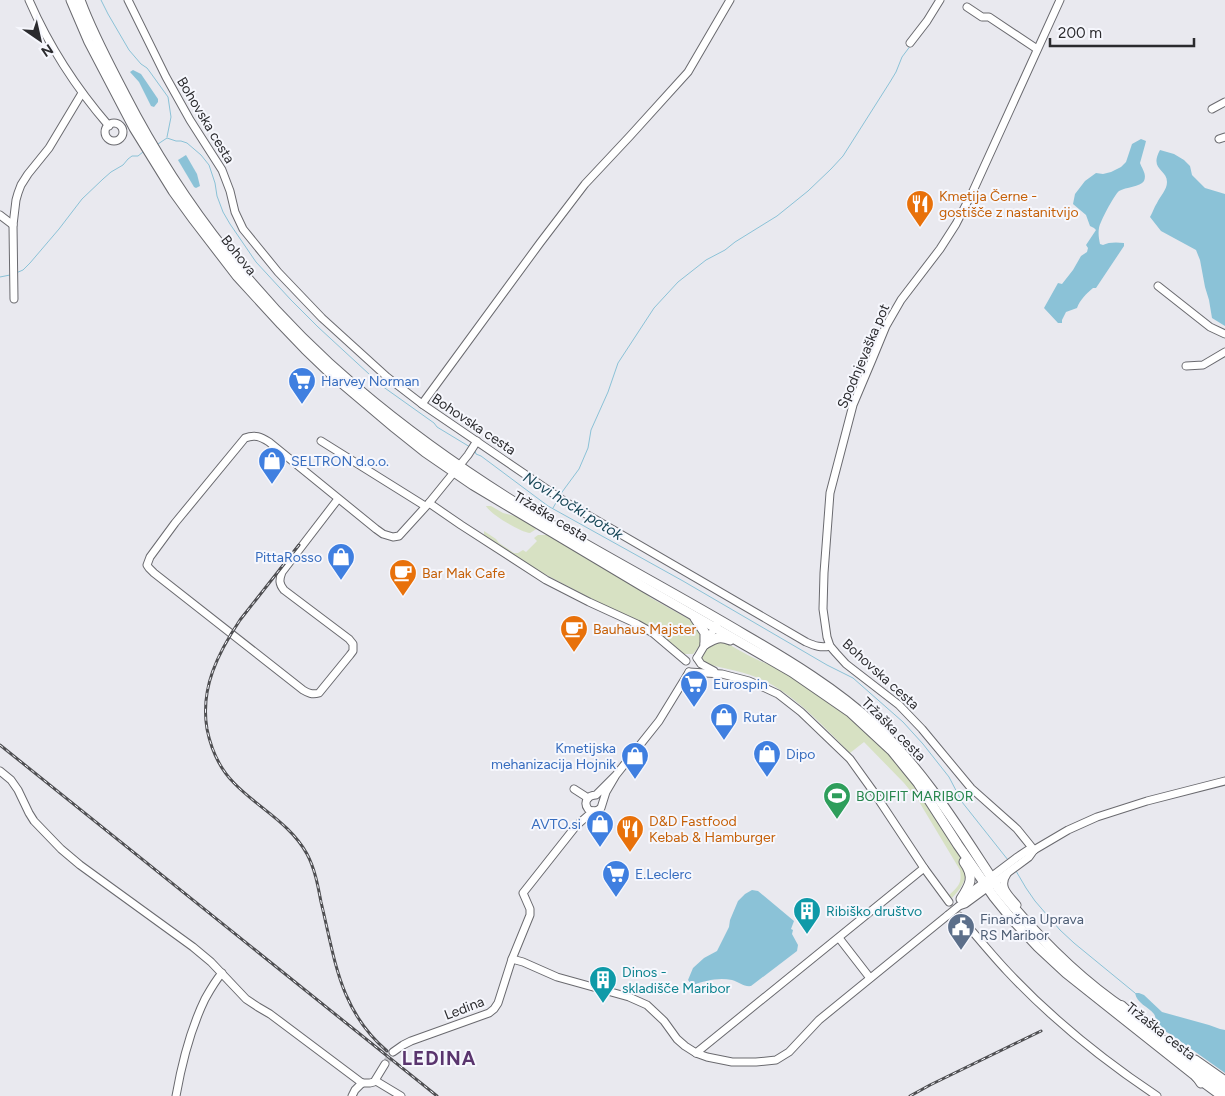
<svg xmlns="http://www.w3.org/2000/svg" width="1225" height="1096" font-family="Figtree,sans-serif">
	<rect width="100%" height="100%" fill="#e9e9ef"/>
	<g fill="#d7e1c3">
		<path d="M486,506H491L503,513L522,518L538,528L530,533C520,532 490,514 486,506Z"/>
		<path d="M484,531L496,539L499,543L514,553H518L523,550L526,552L537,541L534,538L538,535H547L553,537L566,546L636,586L651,598L694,622L701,629V644L693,654H683L651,629L640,622L613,610L537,570L484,535Z"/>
		<path d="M723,641C734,647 745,654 756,659C763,663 770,664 777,668C786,672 795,678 803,683C812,688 820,695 828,701C862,726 896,755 920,790C929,804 936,819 945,833C960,860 979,870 952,898L949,895C959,886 962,883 960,870L918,800L904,783L864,742L850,753C825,728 799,699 767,682C748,672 725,669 704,663L702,658L708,645Z"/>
	</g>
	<g fill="#8bc2d7">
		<path d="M133,70L141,74L158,99V102L154,107L151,106L139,82L130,72Z"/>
		<path d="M1141,139L1146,141L1145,145L1140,163C1142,169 1147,174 1144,181C1140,187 1126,187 1119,191C1114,195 1100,222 1099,228C1098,234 1099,239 1100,244L1103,245C1108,242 1117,242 1124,243V246L1096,288H1093C1086,294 1080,300 1077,308L1066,312L1062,320V323H1058L1044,308L1058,283L1062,284L1073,270L1081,256L1087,252L1088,248L1086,245L1096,230L1094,228L1090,226L1086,215L1073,204L1075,194L1085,181L1096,173L1103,174L1111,172L1121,167L1126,162L1132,144Z"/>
		<path d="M1160,150L1174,154L1184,160L1190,166L1192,175L1205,188L1225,194V326L1212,318L1209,300L1205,287L1200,260L1196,250L1161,231L1150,217C1153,212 1154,207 1157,203C1160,196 1167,190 1167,182C1167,169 1149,170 1160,150Z"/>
		<path d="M186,155L197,174L200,186L196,188L194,187L178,160Z"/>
		<path d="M752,890L758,891L794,921L791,929L793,930L792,934L798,945L797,951L751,986C744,987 739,982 732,980C718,977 705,981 692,985L688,980L693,968L704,958L717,951L729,927L730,920L738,901L745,894Z"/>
		<path d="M1135,993H1139L1144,995L1162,1012L1209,1025L1220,1029L1225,1030V1073L1173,1036L1157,1026C1156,1022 1156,1017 1154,1014C1148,1006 1137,1004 1135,993Z"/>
	</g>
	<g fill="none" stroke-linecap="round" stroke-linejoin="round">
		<g stroke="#8bc2d7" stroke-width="1">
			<path d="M101,0L108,14L129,50L141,64L147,68L150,72L168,97L171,117L167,137"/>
			<path d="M158,144L167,138L176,141H181L187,143L201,155L209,165L215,183L217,196L223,212L230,224L256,262L291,300L318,327L382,386L434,423L437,427L470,447"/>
			<path d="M16,273L23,270L30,263L59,229L82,199L103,179L111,172L123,165L128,159L132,156H138L143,152"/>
			<path d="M0,277L10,275"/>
			<path d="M475,451L476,454L481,456L548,506L683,581L827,665L853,678L903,722L923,744L949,777L962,802L1008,860"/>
			<path d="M560,495L565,488L579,469L588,448L591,430L608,392L618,363L654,308L678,282L706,260L725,250L735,242L777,216L808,191L831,169L843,156L890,82L896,72L902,57L911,45"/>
			<path d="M553,508L557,501"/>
			<path d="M1016,871L1026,888L1035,901L1060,930L1074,943L1135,993"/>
		</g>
		<path stroke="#c3c3c8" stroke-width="7" stroke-dasharray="7 3.5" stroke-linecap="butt" d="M385,1064L393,1052"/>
		<defs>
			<g id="minor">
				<path d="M29,0C48,44 77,89 109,126"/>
				<path d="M128,0L166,77L190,120L222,170L230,191L235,212L243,229L278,272L322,318L387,377L422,404L526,475L567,503L806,642C815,646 821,648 830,646"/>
				<path d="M967,7L982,17H989L1037,49"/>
				<path d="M910,43L927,21L940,0"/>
				<path d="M1212,109L1225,102"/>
				<circle cx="114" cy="132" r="9"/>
				<path d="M1219,139L1225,137"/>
				<path d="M0,215L13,225"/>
				<path d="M1158,286L1210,327L1225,334"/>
				<path d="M14,299L13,225L16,200L18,193L21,185L28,174L49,148L82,93"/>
				<path d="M1186,366L1203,365L1225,352"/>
				<path d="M422,404L540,243L585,184L630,136L688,72L730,0"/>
				<path d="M321,441L425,506"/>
				<path d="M338,499L282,572C279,580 279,584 284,590L349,639L353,644V651L350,655L319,693C312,695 308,693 303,690L154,573L149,568L147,565L150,557L175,523L245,438C255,434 261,437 269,442L376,529L383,534L393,537L399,536L429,503L468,455L477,441"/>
				<path d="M429,503L461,525L546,580L589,602L637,624L653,633L686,661"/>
				<path d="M697,658L717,624"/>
				<path d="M697,658L701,664L714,671"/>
				<path d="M689,672L722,674L749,681L765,688L778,694L801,712L850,759L873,791L924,868L949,902"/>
				<path d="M0,771L11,780L18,790L29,813L34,821L61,849L80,865L193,947L211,962L246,999L258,1007L270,1014L362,1083"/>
				<path d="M616,775L596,795C588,795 583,802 588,809C592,812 596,812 601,808L606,792L616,775L659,721L689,672"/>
				<path d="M574,789L588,798"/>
				<path d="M1034,850L1017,829L971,788L922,729L899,705L846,664L836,653L830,646L827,637L823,609L824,573L830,493L853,405L872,360L886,326L901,300L940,249L956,224L973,191L1060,0"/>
				<path d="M1007,874C998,887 1009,895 1017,905"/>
				<path d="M963,898L1016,858L1028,850H1034"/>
				<path d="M959,906L965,904L1029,857L1034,850L1068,830L1097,817L1147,801L1225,781"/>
				<path d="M959,916C975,934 990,953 1007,971C1052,1019 1103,1060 1157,1096"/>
				<path d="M839,938L870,978"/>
				<path d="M512,959L523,962L557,977L629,997L647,1005L664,1021L677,1039L685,1046L696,1053L707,1057L732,1062H756L776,1060L789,1052L819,1020L948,915"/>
				<path d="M393,1052L403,1045L411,1041L489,1013L494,1009L498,1003L512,959L530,915V909L523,893L576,826L593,811"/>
				<path d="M696,1053L924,868"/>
				<path d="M376,1081L401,1096"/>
				<path d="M362,1083H370L374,1082L385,1064"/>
				<path d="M176,1096C182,1062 190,1030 205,999C210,990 215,981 222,973"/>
				<path d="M352,1096L355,1090L362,1083"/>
			</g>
			<g id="major">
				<path d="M71,0L89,42L134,128L173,191L194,220L237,276L281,324L305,349L330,373L395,428L425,452L473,485L644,587L792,672L850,712L892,751L918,783L958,845L994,897L1011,918L1038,947L1066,973L1197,1077L1201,1083"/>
				<path d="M80,0C92,33 109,64 125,95C182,206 262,307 357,388C423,444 497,494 573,537C630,570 688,601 745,635C790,661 836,689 874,724C926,772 962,834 1001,892C1037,936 1078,978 1126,1010"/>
				<path d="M695,618L705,633V644"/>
				<path d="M705,644C714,639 719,635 730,640"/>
				<path d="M961,899C970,885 975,877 964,862"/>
				<path d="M1195,1060L1225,1081"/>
			</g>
			<g id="highway">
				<path d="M1121,1006L1137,1021L1225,1089"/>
				<path d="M1197,1077L1223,1096"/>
			</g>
		</defs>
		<use href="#minor" stroke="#6a6a6f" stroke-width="9"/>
		<use href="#major" stroke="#6a6a6f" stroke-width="11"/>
		<use href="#highway" stroke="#6a6a6f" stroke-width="12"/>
		<use href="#minor" stroke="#fff" stroke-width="7"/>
		<use href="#major" stroke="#fff" stroke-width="9"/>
		<use href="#highway" stroke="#fff" stroke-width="10"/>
		<defs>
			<g id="rail">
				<path d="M299,545L240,620C218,653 200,688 207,729C211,749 220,769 234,783C258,808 290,823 307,854C315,869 318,886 321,902C335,959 339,1010 387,1051"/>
				<path d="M0,745L437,1096"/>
				<path d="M910,1096L930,1085L1041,1031"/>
			</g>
		</defs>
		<use href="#rail" stroke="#4f4f52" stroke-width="3"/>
		<use href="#rail" stroke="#f6f7fd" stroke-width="1" stroke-dasharray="4" stroke-linecap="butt"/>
		<defs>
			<path id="minor-bridge" d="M948,915L959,906"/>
		</defs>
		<use href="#minor-bridge" stroke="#6a6a6f" stroke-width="9" stroke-linecap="butt"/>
		<use href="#minor-bridge" stroke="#fff" stroke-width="7"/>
	</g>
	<defs>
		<symbol id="restaurant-pin" viewBox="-11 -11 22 30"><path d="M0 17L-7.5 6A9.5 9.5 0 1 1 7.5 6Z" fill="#e8710a" stroke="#f6f7fd"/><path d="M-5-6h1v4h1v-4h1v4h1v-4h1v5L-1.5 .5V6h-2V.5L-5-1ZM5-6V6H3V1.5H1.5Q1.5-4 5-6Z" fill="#fff"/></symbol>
		<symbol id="supermarket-pin" viewBox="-11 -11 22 30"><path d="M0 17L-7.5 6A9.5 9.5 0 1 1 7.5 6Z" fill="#3f7fe0" stroke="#f6f7fd"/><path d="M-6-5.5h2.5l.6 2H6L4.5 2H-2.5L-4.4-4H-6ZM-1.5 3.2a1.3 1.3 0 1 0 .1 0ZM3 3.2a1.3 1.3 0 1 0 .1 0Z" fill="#fff"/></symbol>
		<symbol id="shop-pin" viewBox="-11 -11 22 30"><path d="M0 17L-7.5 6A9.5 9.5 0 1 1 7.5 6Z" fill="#3f7fe0" stroke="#f6f7fd"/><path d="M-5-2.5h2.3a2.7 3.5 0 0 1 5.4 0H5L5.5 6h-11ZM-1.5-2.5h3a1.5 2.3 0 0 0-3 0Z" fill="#fff"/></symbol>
		<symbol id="cafe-pin" viewBox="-11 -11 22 30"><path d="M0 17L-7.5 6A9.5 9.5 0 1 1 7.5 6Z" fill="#e8710a" stroke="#f6f7fd"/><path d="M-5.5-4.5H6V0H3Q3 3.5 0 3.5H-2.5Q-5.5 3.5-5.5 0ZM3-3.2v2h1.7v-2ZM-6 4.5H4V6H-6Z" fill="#fff"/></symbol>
		<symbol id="stadium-pin" viewBox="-11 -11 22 30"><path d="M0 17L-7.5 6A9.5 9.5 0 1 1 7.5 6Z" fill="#2e9e5b" stroke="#f6f7fd"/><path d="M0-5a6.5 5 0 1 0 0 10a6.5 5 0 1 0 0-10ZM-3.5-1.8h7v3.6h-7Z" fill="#fff"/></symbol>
		<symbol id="building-pin" viewBox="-11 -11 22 30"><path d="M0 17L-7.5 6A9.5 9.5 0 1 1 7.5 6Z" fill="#0f9aa8" stroke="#f6f7fd"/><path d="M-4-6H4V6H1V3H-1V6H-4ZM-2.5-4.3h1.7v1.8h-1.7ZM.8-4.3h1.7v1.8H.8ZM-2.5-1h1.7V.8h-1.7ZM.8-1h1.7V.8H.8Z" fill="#fff"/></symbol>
		<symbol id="civic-pin" viewBox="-11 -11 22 30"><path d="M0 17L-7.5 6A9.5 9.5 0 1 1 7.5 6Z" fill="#5c6f8a" stroke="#f6f7fd"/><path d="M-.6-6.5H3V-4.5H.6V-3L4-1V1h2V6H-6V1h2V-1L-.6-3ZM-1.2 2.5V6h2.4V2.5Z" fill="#fff"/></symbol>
	</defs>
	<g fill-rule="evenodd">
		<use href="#restaurant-pin" x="904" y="188" width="32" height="43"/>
		<use href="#supermarket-pin" x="286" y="365" width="32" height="43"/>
		<use href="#shop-pin" x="256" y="445" width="32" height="43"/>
		<use href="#shop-pin" x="325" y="541" width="32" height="43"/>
		<use href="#cafe-pin" x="387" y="557" width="32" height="43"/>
		<use href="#cafe-pin" x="558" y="613" width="32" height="43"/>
		<use href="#supermarket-pin" x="678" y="668" width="32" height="43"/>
		<use href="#shop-pin" x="708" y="701" width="32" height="43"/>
		<use href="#shop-pin" x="751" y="738" width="32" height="43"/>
		<use href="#shop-pin" x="619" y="740" width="32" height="43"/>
		<use href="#stadium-pin" x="821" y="780" width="32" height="43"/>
		<use href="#shop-pin" x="584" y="808" width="32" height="43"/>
		<use href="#restaurant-pin" x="614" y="813" width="32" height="43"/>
		<use href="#supermarket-pin" x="600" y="858" width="32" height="43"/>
		<use href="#building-pin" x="791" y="895" width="32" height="43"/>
		<use href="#civic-pin" x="945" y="911" width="32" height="43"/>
		<use href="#building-pin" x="587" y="964" width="32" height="43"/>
	</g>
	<g text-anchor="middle" stroke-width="4" stroke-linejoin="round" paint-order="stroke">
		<g font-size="14" fill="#2b2b2e" stroke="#f6f7fd">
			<text transform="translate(206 120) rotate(59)" y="5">Bohovska cesta</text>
			<text transform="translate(239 255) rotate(51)" y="5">Bohova</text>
			<text transform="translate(863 356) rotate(-67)" y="5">Spodnjevaška pot</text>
			<text transform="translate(474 424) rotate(34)" y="5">Bohovska cesta</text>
			<text transform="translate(551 516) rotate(31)" y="5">Tržaška cesta</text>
			<text transform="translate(881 674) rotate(42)" y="5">Bohovska cesta</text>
			<text transform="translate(894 729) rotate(45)" y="5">Tržaška cesta</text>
			<text transform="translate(464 1008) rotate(-21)" y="5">Ledina</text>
			<text transform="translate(1161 1031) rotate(38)" y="5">Tržaška cesta</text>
		</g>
		<g font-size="14" fill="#c56008" stroke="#f6f7fd" text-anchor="start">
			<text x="939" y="201">Kmetija Černe -<tspan x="939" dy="16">gostišče z nastanitvijo</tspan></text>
			<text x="422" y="578">Bar Mak Cafe</text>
			<text x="593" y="634">Bauhaus Majster</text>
			<text x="649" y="826">D&amp;D Fastfood<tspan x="649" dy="16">Kebab &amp; Hamburger</tspan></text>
		</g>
		<g font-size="14" fill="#366cbe" stroke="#f6f7fd" text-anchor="start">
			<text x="321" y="386">Harvey Norman</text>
			<text x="291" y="466">SELTRON d.o.o.</text>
			<text x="322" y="562" text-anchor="end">PittaRosso</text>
			<text x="713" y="689">Eurospin</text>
			<text x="743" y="722">Rutar</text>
			<text x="616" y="753" text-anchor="end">Kmetijska<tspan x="616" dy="16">mehanizacija Hojnik</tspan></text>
			<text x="786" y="759">Dipo</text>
			<text x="581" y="829" text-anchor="end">AVTO.si</text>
			<text x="635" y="879">E.Leclerc</text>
		</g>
		<g font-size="14" fill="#27864d" stroke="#f6f7fd" text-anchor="start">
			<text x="856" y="801">BODIFIT MARIBOR</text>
		</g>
		<g font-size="14" fill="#0d838f" stroke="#f6f7fd" text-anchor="start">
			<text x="826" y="916">Ribiško društvo</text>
			<text x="622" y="977">Dinos -<tspan x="622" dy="16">skladišče Maribor</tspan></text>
		</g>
		<g font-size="14" fill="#4e5e75" stroke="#f6f7fd" text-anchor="start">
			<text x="980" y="924">Finančna Uprava<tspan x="980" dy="16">RS Maribor</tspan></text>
		</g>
		<g font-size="15" font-style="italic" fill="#174656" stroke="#f6f7fd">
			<text transform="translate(573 506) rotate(32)" y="5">Novi hočki potok</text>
		</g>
		<g font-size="19" font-weight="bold" letter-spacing="1" fill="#5a356e" stroke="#f6f7fd">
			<text x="439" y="1065">LEDINA</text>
		</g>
	</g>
	<g transform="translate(40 40) rotate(146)" stroke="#f6f7fd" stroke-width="4" paint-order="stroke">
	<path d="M0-4L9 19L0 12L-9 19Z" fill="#2b2b2e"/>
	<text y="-8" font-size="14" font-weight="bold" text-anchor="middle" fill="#2b2b2e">N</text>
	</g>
	<path d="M1050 38v8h144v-8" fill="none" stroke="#2b2b2e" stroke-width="2.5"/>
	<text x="1058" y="38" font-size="15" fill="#2b2b2e" stroke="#f6f7fd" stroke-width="4" paint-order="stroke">200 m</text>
</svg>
